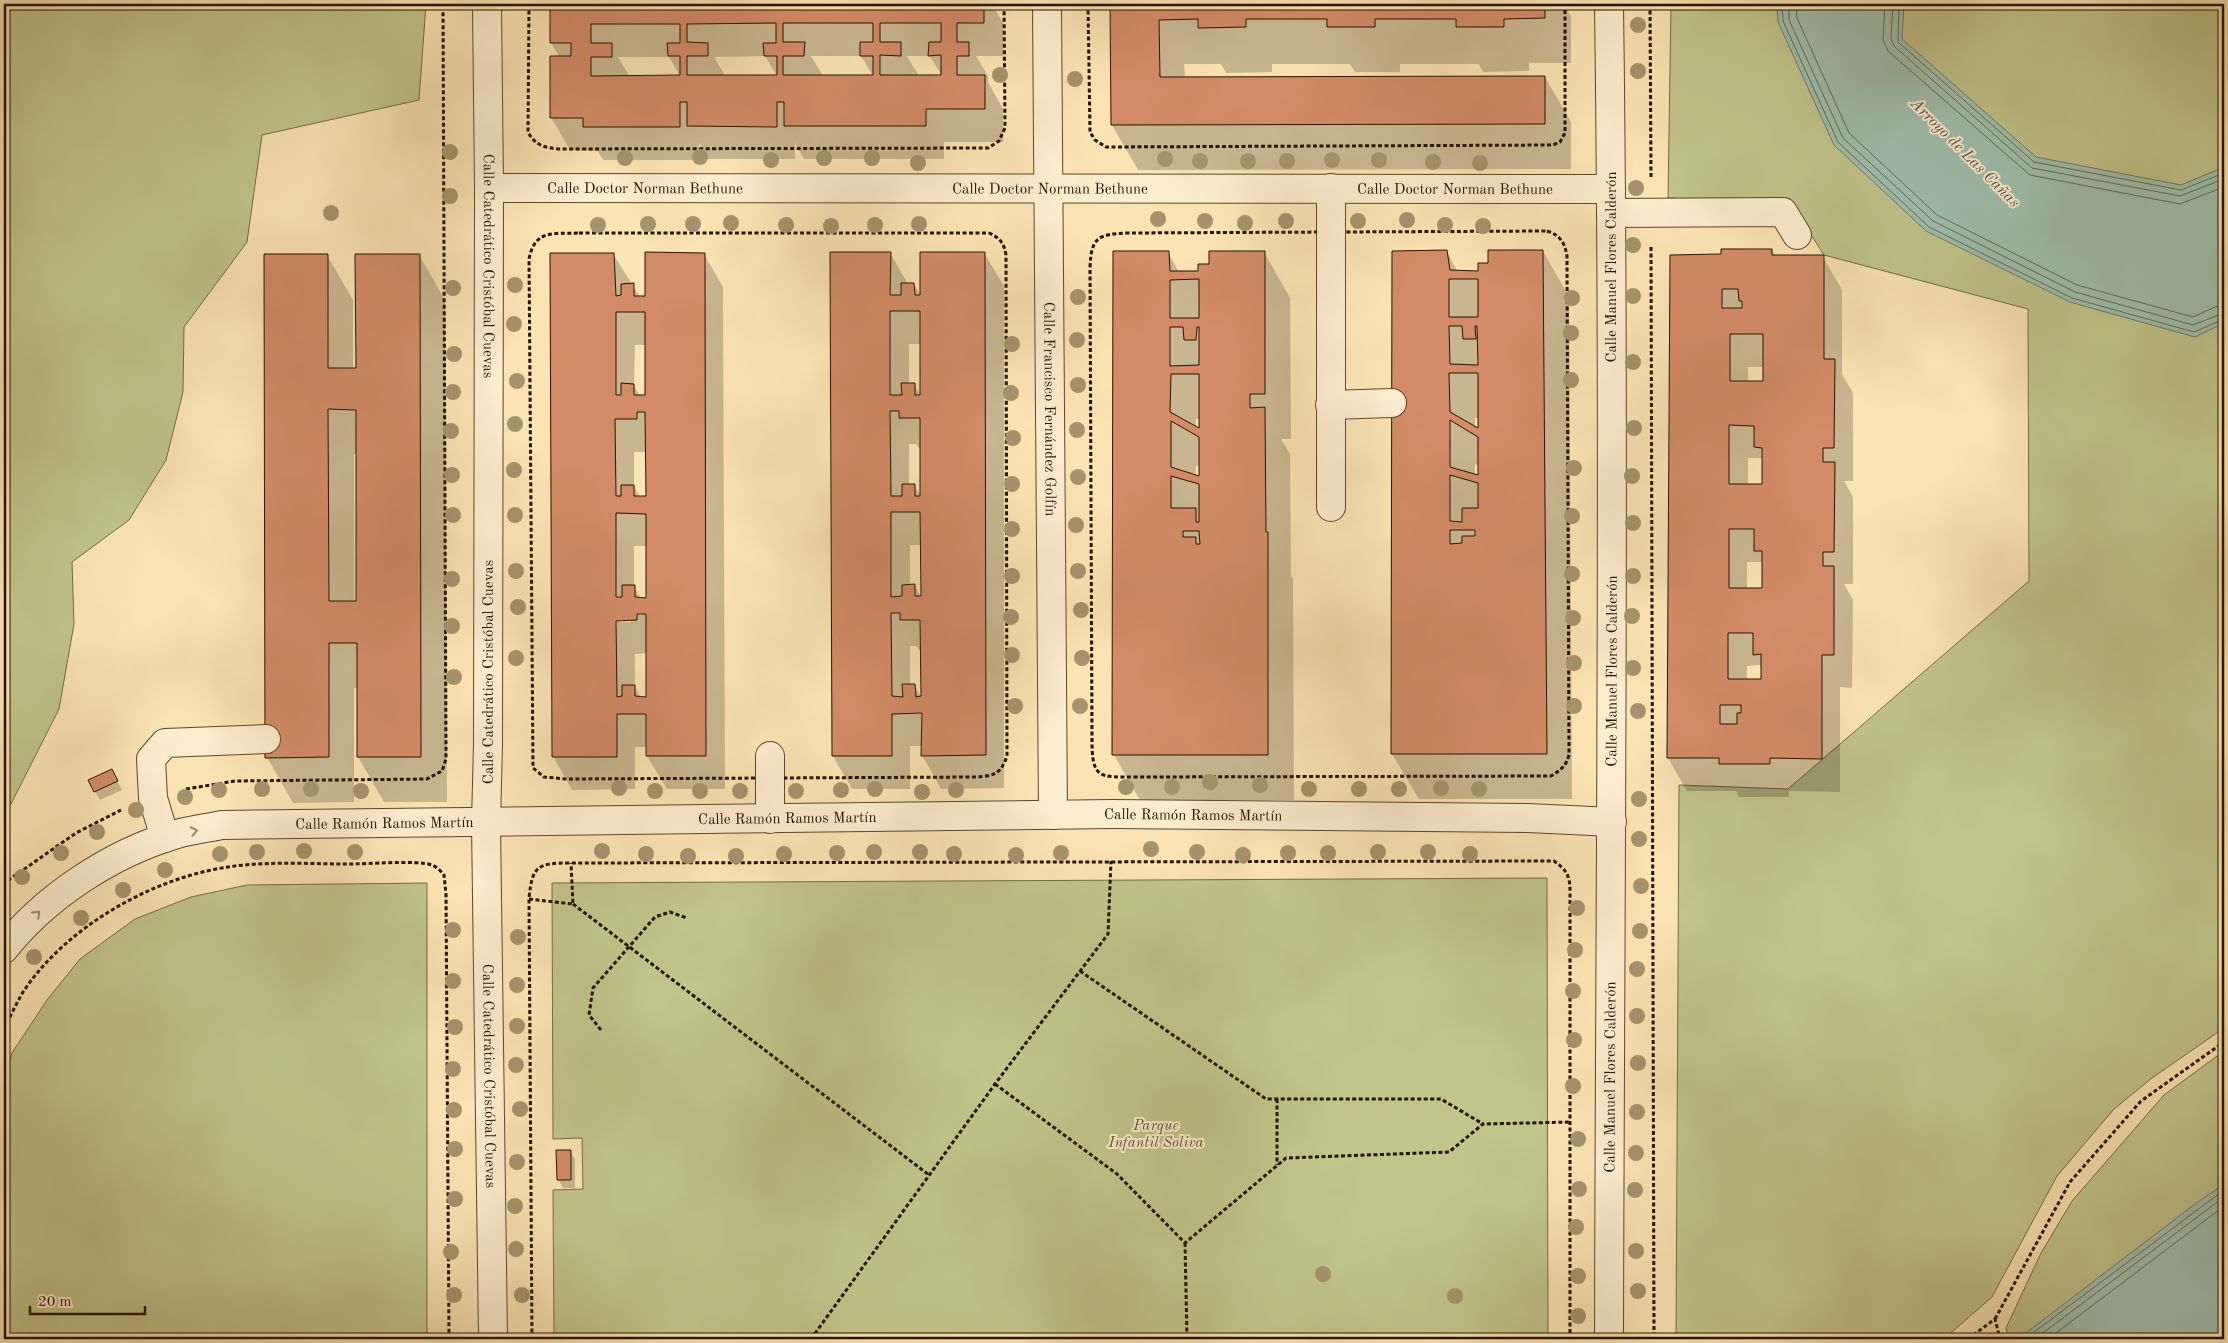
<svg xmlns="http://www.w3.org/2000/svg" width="2228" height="1343" font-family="'Old Standard TT',serif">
	<rect width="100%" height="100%" fill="#fbe4b4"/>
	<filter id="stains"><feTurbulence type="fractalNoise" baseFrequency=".004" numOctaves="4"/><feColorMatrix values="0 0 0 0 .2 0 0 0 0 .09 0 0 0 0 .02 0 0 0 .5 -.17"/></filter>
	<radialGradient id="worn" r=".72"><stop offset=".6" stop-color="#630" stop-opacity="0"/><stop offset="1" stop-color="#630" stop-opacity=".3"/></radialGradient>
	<g fill="#c1c48b" stroke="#736c46">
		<path d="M4,4H426L419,100L262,135L247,242L184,327L183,392L166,460L129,520L72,562L74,624L59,709L11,804L4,813Z"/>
		<path d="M1671,4H2224V1028L2152,1078L2114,1109L2057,1176L1992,1297L1944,1339H1676L1679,785L1788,789L2029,581L2028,309L1824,255L1790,202L1668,198Z"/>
		<path d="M1547,878L1548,1339H554L553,1190L583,1189L582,1138L553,1139L552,883Z"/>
		<path d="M427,883V1339H4V1084L12,1053L47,1000L80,959L135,919L191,897L247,885Z"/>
		<path d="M2224,1051V1339H2009L2006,1328L2041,1253L2072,1201L2164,1095Z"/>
	</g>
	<g fill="#9fbfad" stroke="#6e7a68">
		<path d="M1777,4H1904L1902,39L2036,157L2181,185L2224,167V323L2195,337L2070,302L1926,231L1834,145L1778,22Z"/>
		<path d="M2224,1184V1333L2214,1339H2018L2195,1204Z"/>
	</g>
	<g fill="#0003" fill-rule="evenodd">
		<path d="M551,4H992L1003,23V56H976L988,76V82L1003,109V142H944V159H804L795,143V159H708L699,143V160H603L598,151L570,150L551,117L560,58L551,43ZM765,56L777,76L726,77L714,57ZM811,56H861L873,76H823ZM907,56H930L942,76H919ZM618,57H669L680,76L630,77Z"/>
		<path d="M1111,4H1563L1571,16V63H1529V71L1483,72L1479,64H1400V72H1355L1350,64H1272V72L1226,73L1221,64H1184L1185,78L1545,77L1571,122V169L1138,170L1112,125Z"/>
		<path d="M1772,250L1775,256L1823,257L1842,290V374L1853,393V481H1844L1853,497V584H1844L1853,600L1852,688L1840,687V792L1789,791V797H1739L1736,791H1687L1668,758L1722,256ZM1748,367H1764V382H1748ZM1748,458H1762L1764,462V485H1748ZM1747,562H1761L1763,565V589H1747ZM1760,665L1763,670V680H1747V666Z"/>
		<path d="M1543,251L1569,297L1572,799H1419L1392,754L1447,252L1458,272H1479L1489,264ZM1475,418H1479L1480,430L1475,427ZM1475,464L1479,466V477L1475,475Z"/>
		<path d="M1264,252L1290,298L1291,439H1281L1290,454L1291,575L1293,579L1294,800H1140L1114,755L1168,253L1179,272H1200L1210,265ZM1196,419H1200V431L1196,428ZM1196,465L1200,468V477L1196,476Z"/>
		<path d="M890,253L908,284H914L921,296L984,253L1004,286V788L941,789L922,755V746H910V789H852L833,756ZM909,344H921L922,397L914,384H909ZM909,444H916L922,451V498L914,485H909ZM910,545H922V599L915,586H910ZM910,646H916L922,653V699L915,686H910Z"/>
		<path d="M613,254L640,297H646L704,254L723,287L725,789H667L647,756V747H635V789L572,790L553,756ZM635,345H646V396H640L634,386ZM634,452H647V497H640L634,486ZM634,546H647V599H641L634,587ZM631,619V622H610V620ZM647,653V698H641L635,687V654Z"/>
		<path d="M327,255L353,300V369H357L419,255L445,300L447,802H384L358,757V688H354V802L293,803L267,757ZM354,454H357V603L354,602Z"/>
		<path d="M116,779L122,790L100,800L95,791Z"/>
		<path d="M570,1151L575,1159V1188H563L558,1179Z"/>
	</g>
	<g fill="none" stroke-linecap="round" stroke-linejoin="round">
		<g stroke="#626957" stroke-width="1">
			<path d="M1782,4L1783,21L1838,142L1929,227L2072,298L2194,332L2224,319"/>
			<path d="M1789,4V20L1843,138L1933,221L2075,292L2193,325L2224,313"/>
			<path d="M1796,4L1797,18L1849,133L1937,215L2077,285L2193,317L2215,307L2224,305"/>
			<path d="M1885,4L1883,40L1888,51L2030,175L2180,204L2224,187"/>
			<path d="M1893,4L1891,38L1894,46L2032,168L2180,196L2224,179"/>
			<path d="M1899,4L1898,42L2034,162L2181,190L2224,173"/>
			<path d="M2025,1339L2224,1190"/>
			<path d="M2035,1339L2224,1197"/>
			<path d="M2048,1339L2224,1206"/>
		</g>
	</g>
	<g fill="#d28b66" stroke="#251301" fill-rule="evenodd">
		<path d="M550,4H984V23H957V42H969V56H957V75H985V109H926V126H784V102H777V127L687,126V102H680V127H583V118H550V56H571V43H550ZM776,23V43H763L764,56H777V75H687V56H708V43L687,42V24ZM783,23H873V42H860V56H873V75H783V56H804L805,42H783ZM880,23H941V42H929L928,56L941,55V75H880V55L901,56V42H880ZM591,24H680V43H667L668,56H680V75L591,76V57H612V43H591Z"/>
		<path d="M1110,4H1545V18L1504,19V27H1456V19H1375V27H1327V19H1246V27L1198,28V19L1159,20L1160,77L1545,76V124L1111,125Z"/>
		<path d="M1721,249H1772V255H1824V359H1835L1834,448H1823V462H1835L1834,552H1823V566H1834V655H1822V759L1770,758V764H1719V758H1667L1670,255L1721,254ZM1722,289H1738L1739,301H1742V308H1722ZM1730,334H1763V381H1730ZM1729,425L1754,426V447L1762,448V484H1729ZM1729,529H1754V551H1762V588H1729ZM1728,633H1753V655L1761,654V679H1728ZM1720,705H1741V713H1737V724H1720Z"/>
		<path d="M1447,250L1450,270L1478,271V263H1488V250H1543L1547,754H1391L1392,251ZM1449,279H1478V317H1449ZM1449,326H1462L1463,339H1476L1475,326H1477L1478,365L1450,364ZM1449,373H1478V428L1450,412ZM1450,420L1478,437V475L1450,467ZM1450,475L1478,483V508H1462V522L1450,521ZM1450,530H1475V536H1462V543L1450,544Z"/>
		<path d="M1113,251H1169L1170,271H1198V264H1209V251H1265V394H1250V408L1265,407L1266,532H1268V755H1112ZM1199,279V318H1170V280ZM1170,327H1183L1184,340H1196L1197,327H1199V365L1170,366ZM1171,374H1199V428L1170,412ZM1171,421L1199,437V476L1171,467ZM1171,476L1199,484V522H1196V508H1171ZM1183,531H1199L1200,544H1196V537H1183Z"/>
		<path d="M645,252L705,253L706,756H646V714H617V757H552L550,253H614L616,296L621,295V284L634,283V296H645ZM616,312H645V395H634V384L621,383V395H616ZM637,412H645L646,496H634V485H621V496H616L615,419H637ZM616,513L646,514V598L635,597V585H622V597H616ZM637,614H646V697L635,696V685H622V696L617,697L616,621L637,620Z"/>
		<path d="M830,252H891L890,295H901V283H914L915,295H920V252H985L986,755L921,756L922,713L892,714V756H832ZM890,311H920V395H915V383H901L902,395H890ZM890,411H899V418H920V496H915V484H902V496H891ZM891,512H920L921,596H915V584L902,585V596L891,597ZM891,613H900V620H920L921,696L916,697L915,684H902L903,697L892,696Z"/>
		<path d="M264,254H328V368H356L355,254H420L421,757H357V643H329V757L265,758ZM328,409L356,410V601H329Z"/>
		<path d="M112,769L118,781L94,792L88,780Z"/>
		<path d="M556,1150H571V1180H557Z"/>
	</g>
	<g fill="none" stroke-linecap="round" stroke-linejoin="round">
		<defs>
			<g id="minor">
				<path id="s1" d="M487,4L489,188L488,744L486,823L493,1339"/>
				<path id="s2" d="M1047,4L1053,815"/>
				<path id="s3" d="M489,188L1611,189"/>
				<path d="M1611,213L1783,212L1797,235"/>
				<path d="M1330,405L1392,403"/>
				<path d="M1331,507V188"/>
				<path d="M770,819V756"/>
				<path d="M165,838L153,798L151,759L165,743L266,739"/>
				<path id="s4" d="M4,949C46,896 112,853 177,834C191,830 207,828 222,825L1112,814L1528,818L1612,822"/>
				<path id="s5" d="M1609,1339C1610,894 1615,449 1609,4"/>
			</g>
		</defs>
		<use href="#minor" stroke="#5a472e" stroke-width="30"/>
		<g stroke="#251301" stroke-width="3" stroke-dasharray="4 2.5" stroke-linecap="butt">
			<path d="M529,4L528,132C535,146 546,148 560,149L988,148L999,141L1005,128L1004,4"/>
			<path d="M1088,4L1090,132L1095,140L1106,147L1553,145L1560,142L1565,133V4"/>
			<path d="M1650,4L1651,179"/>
			<path d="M1547,231C1560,235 1565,243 1567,256L1569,755C1566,766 1561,770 1551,776L1135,777C1099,777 1092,779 1092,740L1090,268C1091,237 1098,234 1128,233Z"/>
			<path d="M579,233H989C1000,238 1004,243 1006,255L1007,756C1001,774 994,776 976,777L566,779L544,777L533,768L529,259C535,229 553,234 579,233Z"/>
			<path d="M1651,247L1654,1339"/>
			<path d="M186,789L235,781L427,779L442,771L446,759L443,4"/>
			<path d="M4,886L10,879L76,833L121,810"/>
			<path d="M529,899L573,904L571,863"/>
			<path d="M573,904L929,1175"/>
			<path d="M1080,971L1266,1099H1441L1483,1124"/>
			<path d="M4,1029C10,1017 16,1004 23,992C66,927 152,878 228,867C267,861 309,864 349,864C366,864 419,860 432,865C437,867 441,871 444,875L446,894L449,1339"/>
			<path d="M601,1030L589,1015L593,988L655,917L670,912L687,918"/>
			<path d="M995,1084L1117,1174L1185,1243L1286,1158L1449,1152L1483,1124L1571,1122"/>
			<path d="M1277,1099V1165"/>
			<path d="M1185,1243L1187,1339"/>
			<path d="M1995,1319L2070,1182L2141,1101L2224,1042"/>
			<path d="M532,1339L529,899C532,865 538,863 571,863L1554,861C1567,870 1570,876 1570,892V1339"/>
			<path d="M811,1339L995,1084L1108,934L1111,861"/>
			<path d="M1968,1339L1995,1319L2000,1339"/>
		</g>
		<use href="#minor" stroke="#fcedce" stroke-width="28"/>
	</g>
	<g fill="#a4936c">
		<circle cx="1638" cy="25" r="8"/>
		<circle cx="1638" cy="71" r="8"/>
		<circle cx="1000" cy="75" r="8"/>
		<circle cx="1075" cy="79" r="8"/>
		<circle cx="450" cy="152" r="8"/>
		<circle cx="700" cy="157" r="8"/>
		<circle cx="625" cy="158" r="8"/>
		<circle cx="824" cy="158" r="8"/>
		<circle cx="872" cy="158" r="8"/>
		<circle cx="1165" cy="159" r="8"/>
		<circle cx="771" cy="160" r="8"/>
		<circle cx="1332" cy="160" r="8"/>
		<circle cx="1379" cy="160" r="8"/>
		<circle cx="1200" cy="161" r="8"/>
		<circle cx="1248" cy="161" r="8"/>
		<circle cx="1287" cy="161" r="8"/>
		<circle cx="1433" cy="162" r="8"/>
		<circle cx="918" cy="163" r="8"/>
		<circle cx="1480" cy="163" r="8"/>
		<circle cx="1636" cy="188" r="8"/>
		<circle cx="450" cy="196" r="8"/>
		<circle cx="331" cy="213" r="8"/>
		<circle cx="1158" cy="219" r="8"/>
		<circle cx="1407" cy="220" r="8"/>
		<circle cx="1205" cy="221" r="8"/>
		<circle cx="1286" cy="221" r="8"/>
		<circle cx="1358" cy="221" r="8"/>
		<circle cx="731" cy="223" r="8"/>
		<circle cx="1245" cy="223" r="8"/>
		<circle cx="648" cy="224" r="8"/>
		<circle cx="693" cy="224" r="8"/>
		<circle cx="919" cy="224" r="8"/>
		<circle cx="598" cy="225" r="8"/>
		<circle cx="786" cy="225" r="8"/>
		<circle cx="875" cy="225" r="8"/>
		<circle cx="1445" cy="225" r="8"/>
		<circle cx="831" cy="226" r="8"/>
		<circle cx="1483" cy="226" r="8"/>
		<circle cx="1633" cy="245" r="8"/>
		<circle cx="515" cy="285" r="8"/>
		<circle cx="453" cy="288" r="8"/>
		<circle cx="1633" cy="296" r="8"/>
		<circle cx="1078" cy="297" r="8"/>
		<circle cx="1572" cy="298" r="8"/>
		<circle cx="514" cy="324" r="8"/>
		<circle cx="1571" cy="333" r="8"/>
		<circle cx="1077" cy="340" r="8"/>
		<circle cx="1012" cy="344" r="8"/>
		<circle cx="454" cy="354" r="8"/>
		<circle cx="1633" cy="362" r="8"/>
		<circle cx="1571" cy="380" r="8"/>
		<circle cx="517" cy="381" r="8"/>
		<circle cx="1078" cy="385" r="8"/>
		<circle cx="453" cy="392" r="8"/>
		<circle cx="1011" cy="393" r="8"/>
		<circle cx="515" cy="424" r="8"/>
		<circle cx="1634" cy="428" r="8"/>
		<circle cx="1077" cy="430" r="8"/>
		<circle cx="451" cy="431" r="8"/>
		<circle cx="1013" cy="438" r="8"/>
		<circle cx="1574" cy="468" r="8"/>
		<circle cx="514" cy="470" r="8"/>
		<circle cx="452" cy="475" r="8"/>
		<circle cx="1632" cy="476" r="8"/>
		<circle cx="1078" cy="477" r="8"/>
		<circle cx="1012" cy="484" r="8"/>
		<circle cx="453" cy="515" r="8"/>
		<circle cx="515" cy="515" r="8"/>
		<circle cx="1572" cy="516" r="8"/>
		<circle cx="1633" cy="523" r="8"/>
		<circle cx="1076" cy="525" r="8"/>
		<circle cx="1012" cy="529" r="8"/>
		<circle cx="516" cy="571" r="8"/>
		<circle cx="1078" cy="571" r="8"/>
		<circle cx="1572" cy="574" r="8"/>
		<circle cx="1012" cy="576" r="8"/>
		<circle cx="1633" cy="576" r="8"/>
		<circle cx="452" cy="579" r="8"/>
		<circle cx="518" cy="607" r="8"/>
		<circle cx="1081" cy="610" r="8"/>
		<circle cx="1632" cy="616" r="8"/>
		<circle cx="1011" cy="617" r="8"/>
		<circle cx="1573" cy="618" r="8"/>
		<circle cx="452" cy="626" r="8"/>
		<circle cx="1012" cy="655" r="8"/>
		<circle cx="516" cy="658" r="8"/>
		<circle cx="1082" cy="658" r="8"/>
		<circle cx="1574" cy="663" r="8"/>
		<circle cx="1633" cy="668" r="8"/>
		<circle cx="454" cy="677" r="8"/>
		<circle cx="1015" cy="706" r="8"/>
		<circle cx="1080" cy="706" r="8"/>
		<circle cx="1574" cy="706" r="8"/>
		<circle cx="1638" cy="711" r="8"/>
		<circle cx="1210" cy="782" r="8"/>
		<circle cx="1260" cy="785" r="8"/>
		<circle cx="1126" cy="787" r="8"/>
		<circle cx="1172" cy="787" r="8"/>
		<circle cx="619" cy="788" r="8"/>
		<circle cx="1441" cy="788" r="8"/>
		<circle cx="262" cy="789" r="8"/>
		<circle cx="311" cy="789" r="8"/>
		<circle cx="875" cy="789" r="8"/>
		<circle cx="1309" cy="789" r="8"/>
		<circle cx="1359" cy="789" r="8"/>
		<circle cx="1399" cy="789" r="8"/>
		<circle cx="1479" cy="789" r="8"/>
		<circle cx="219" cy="790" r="8"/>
		<circle cx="841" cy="790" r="8"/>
		<circle cx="956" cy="790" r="8"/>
		<circle cx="361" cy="791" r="8"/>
		<circle cx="655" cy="791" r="8"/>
		<circle cx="700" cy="791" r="8"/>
		<circle cx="740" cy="791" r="8"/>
		<circle cx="796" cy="791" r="8"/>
		<circle cx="922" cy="792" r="8"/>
		<circle cx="185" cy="797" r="8"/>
		<circle cx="1639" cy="799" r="8"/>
		<circle cx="136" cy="810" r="8"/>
		<circle cx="97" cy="832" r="8"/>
		<circle cx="1639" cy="839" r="8"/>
		<circle cx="1151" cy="849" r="8"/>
		<circle cx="304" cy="851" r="8"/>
		<circle cx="602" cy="851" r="8"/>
		<circle cx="257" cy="852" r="8"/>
		<circle cx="355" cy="852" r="8"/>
		<circle cx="874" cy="852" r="8"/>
		<circle cx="920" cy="852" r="8"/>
		<circle cx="1197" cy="852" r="8"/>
		<circle cx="1378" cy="852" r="8"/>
		<circle cx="1428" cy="852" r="8"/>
		<circle cx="61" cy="853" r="8"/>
		<circle cx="837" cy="853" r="8"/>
		<circle cx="1061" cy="853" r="8"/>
		<circle cx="1288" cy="853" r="8"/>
		<circle cx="1328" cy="853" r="8"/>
		<circle cx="220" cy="854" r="8"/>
		<circle cx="646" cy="854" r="8"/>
		<circle cx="784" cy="854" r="8"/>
		<circle cx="954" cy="854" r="8"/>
		<circle cx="1470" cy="854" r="8"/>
		<circle cx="1016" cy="855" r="8"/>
		<circle cx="1243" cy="855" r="8"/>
		<circle cx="688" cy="856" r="8"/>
		<circle cx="736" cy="856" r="8"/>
		<circle cx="165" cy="870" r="8"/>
		<circle cx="22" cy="877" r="8"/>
		<circle cx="1641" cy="886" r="8"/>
		<circle cx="123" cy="890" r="8"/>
		<circle cx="1577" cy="908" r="8"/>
		<circle cx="81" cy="918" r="8"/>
		<circle cx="453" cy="930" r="8"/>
		<circle cx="1640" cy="931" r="8"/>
		<circle cx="518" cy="937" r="8"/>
		<circle cx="1575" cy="950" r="8"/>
		<circle cx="34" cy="957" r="8"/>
		<circle cx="1637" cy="969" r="8"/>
		<circle cx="453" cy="981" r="8"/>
		<circle cx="517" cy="985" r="8"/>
		<circle cx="1573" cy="991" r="8"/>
		<circle cx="1637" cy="1016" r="8"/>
		<circle cx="517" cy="1026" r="8"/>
		<circle cx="455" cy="1027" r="8"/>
		<circle cx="1574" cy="1040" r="8"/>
		<circle cx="1638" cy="1063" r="8"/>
		<circle cx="516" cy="1065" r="8"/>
		<circle cx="453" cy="1069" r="8"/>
		<circle cx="1573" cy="1086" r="8"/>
		<circle cx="520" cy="1109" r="8"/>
		<circle cx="454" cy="1110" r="8"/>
		<circle cx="1637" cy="1112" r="8"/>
		<circle cx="1578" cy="1139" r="8"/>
		<circle cx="455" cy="1149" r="8"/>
		<circle cx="1636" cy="1153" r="8"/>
		<circle cx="517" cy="1162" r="8"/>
		<circle cx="1579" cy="1189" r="8"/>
		<circle cx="1635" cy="1190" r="8"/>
		<circle cx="455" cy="1199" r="8"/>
		<circle cx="515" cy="1206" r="8"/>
		<circle cx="1576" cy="1227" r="8"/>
		<circle cx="516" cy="1249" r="8"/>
		<circle cx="1636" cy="1251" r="8"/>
		<circle cx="451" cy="1252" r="8"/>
		<circle cx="1323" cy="1274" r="8"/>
		<circle cx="1578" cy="1276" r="8"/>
		<circle cx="1638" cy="1291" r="8"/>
		<circle cx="454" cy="1295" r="8"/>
		<circle cx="522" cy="1295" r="8"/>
		<circle cx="1455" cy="1296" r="8"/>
		<circle cx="1578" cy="1316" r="8"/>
	</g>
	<defs><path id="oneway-chevron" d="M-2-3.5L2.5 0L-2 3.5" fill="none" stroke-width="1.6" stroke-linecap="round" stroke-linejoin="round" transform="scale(1.25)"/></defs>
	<g stroke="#9b8b72">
		<use href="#oneway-chevron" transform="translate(194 831) rotate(-12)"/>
		<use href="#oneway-chevron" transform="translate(37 914) rotate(-44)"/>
	</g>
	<g text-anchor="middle" stroke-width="4" stroke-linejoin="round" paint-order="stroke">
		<g font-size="15" fill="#251301" stroke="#fcedce">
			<text dy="5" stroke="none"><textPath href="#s3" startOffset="156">Calle Doctor Norman Bethune</textPath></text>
			<text dy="5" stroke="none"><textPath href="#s3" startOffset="561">Calle Doctor Norman Bethune</textPath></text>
			<text dy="5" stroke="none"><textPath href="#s3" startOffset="966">Calle Doctor Norman Bethune</textPath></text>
			<text dy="5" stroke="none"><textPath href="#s1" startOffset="262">Calle Catedrático Cristóbal Cuevas</textPath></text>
			<text transform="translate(1611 267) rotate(-90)" y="5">Calle Manuel Flores Calderón</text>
			<text dy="5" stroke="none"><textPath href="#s2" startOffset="405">Calle Francisco Fernández Golfín</textPath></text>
			<text transform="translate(488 672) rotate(-90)" y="5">Calle Catedrático Cristóbal Cuevas</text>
			<text dy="5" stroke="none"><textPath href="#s5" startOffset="668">Calle Manuel Flores Calderón</textPath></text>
			<text dy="5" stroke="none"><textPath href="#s4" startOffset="1228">Calle Ramón Ramos Martín</textPath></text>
			<text dy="5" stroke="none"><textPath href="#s4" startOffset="822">Calle Ramón Ramos Martín</textPath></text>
			<text dy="5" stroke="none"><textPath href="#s4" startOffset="419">Calle Ramón Ramos Martín</textPath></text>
			<text dy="5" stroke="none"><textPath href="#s1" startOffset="1072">Calle Catedrático Cristóbal Cuevas</textPath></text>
			<text dy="5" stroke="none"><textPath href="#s5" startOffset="262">Calle Manuel Flores Calderón</textPath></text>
		</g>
		<g font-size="15" font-style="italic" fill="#5c5131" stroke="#fcedce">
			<text x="1156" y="1130">Parque<tspan x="1156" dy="17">Infantil Soliva</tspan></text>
		</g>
		<g font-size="16" font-style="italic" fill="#504f3d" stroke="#fcedce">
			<text transform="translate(1966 152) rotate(45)" y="6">Arroyo de Las Cañas</text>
		</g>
	</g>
	<rect width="2228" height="1343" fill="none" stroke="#fbe4b4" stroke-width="20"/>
	<rect x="5" y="5" width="2218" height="1333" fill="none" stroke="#251301" stroke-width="2.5"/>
	<rect x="10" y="10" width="2208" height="1323" fill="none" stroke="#251301"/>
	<path d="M30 1306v8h115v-8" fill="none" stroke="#251301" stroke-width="2.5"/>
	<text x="38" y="1306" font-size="15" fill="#251301" stroke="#fcedce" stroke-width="4" paint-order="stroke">20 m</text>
	<rect width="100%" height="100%" filter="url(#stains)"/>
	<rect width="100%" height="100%" fill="url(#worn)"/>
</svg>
